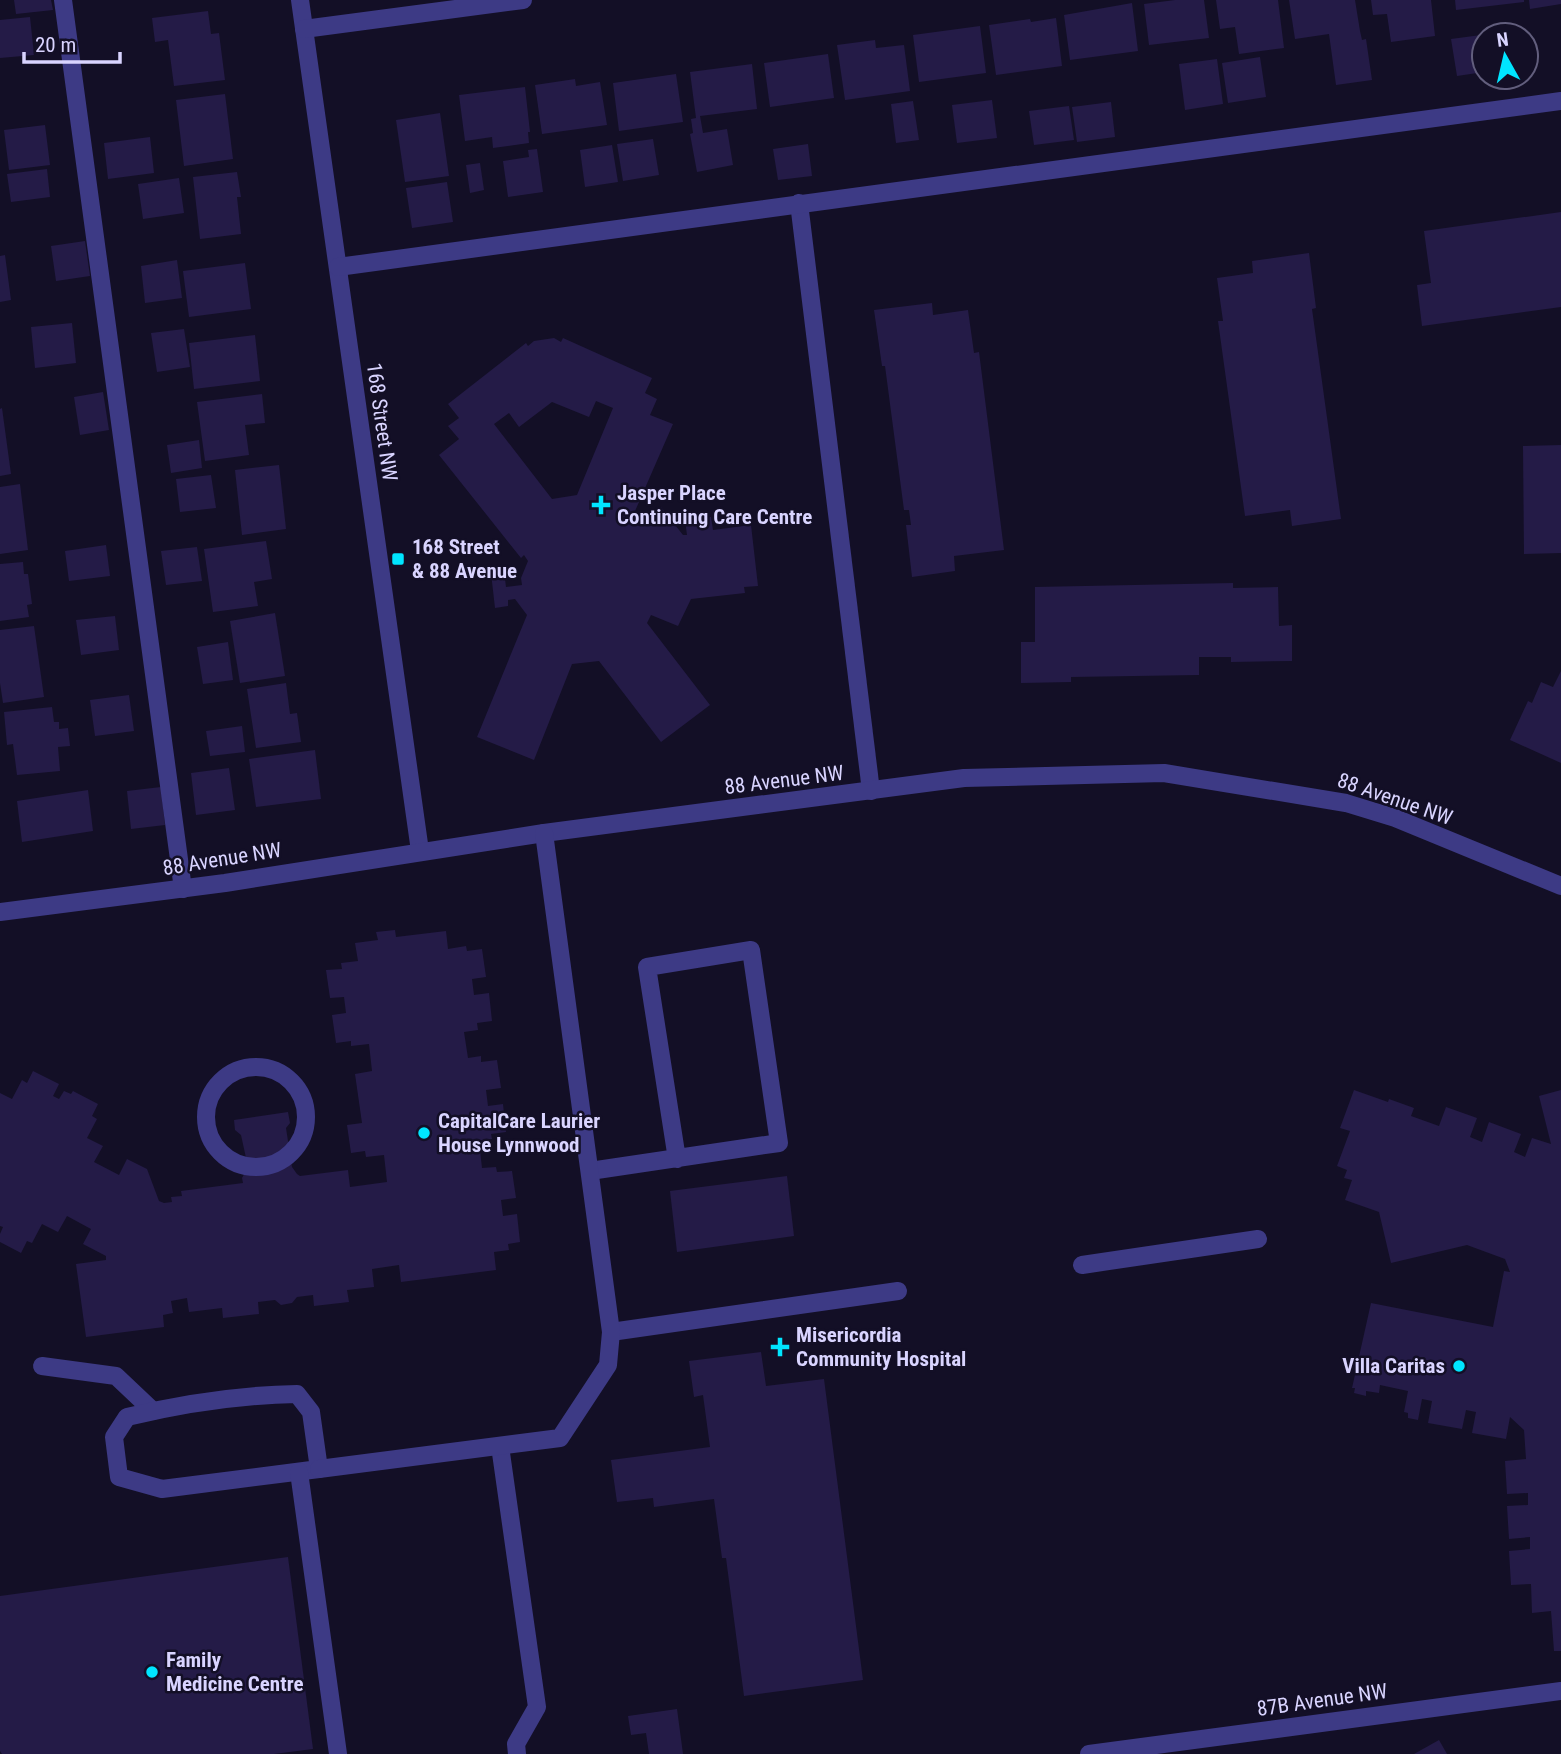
<svg xmlns="http://www.w3.org/2000/svg" width="1561" height="1754" font-family="'Roboto Condensed',sans-serif">
	<rect width="100%" height="100%" fill="#130f26"/>
	<g fill="#241b47" fill-rule="evenodd">
		<path d="M14,0H51L53,10L16,14Z"/>
		<path d="M1175,0H1204L1209,38L1149,45L1144,4Z"/>
		<path d="M1216,0H1278L1284,48L1239,54L1235,27L1220,29Z"/>
		<path d="M1289,0H1355L1360,31L1362,40L1366,39L1372,80L1336,85L1329,34L1295,39Z"/>
		<path d="M1371,0H1431L1435,36L1391,42L1387,14L1373,15Z"/>
		<path d="M1455,0H1524V2L1456,10Z"/>
		<path d="M1529,0H1561V4L1530,9Z"/>
		<path d="M1132,3L1138,51L1070,60L1064,15Z"/>
		<path d="M208,11L211,34L219,33L225,80L174,86L168,40L155,42L152,18Z"/>
		<path d="M30,17L34,55L0,58V20Z"/>
		<path d="M1056,18L1062,66L996,75L989,25L1030,19L1031,22Z"/>
		<path d="M980,26L986,73L919,82L913,35Z"/>
		<path d="M1481,35L1484,72L1457,76L1451,39Z"/>
		<path d="M875,40L876,48L904,45L910,91L845,100L837,45Z"/>
		<path d="M828,54L834,98L770,107L764,63Z"/>
		<path d="M1260,57L1266,97L1228,103L1222,63Z"/>
		<path d="M1217,59L1223,104L1185,110L1179,64Z"/>
		<path d="M752,64L757,109L700,116L703,133L727,129L733,165L697,172L690,134L693,133L691,119L696,118L690,72Z"/>
		<path d="M676,74L683,122L619,131L613,83Z"/>
		<path d="M575,79L576,86L600,82L607,125L542,134L535,85Z"/>
		<path d="M525,87L530,132H528L529,143L493,148L492,137L465,141L459,95Z"/>
		<path d="M225,94L233,159L184,166L176,100Z"/>
		<path d="M992,100L997,138L957,143L952,105Z"/>
		<path d="M913,101L919,140L896,143L891,104Z"/>
		<path d="M1111,102L1115,137L1077,142L1072,107Z"/>
		<path d="M1069,106L1074,140L1034,145L1029,111Z"/>
		<path d="M440,113L449,176L405,182L396,120Z"/>
		<path d="M45,125L50,165L9,170L4,130Z"/>
		<path d="M150,137L154,173L108,179L104,143Z"/>
		<path d="M653,139L659,175L623,181L617,144Z"/>
		<path d="M808,144L812,176L778,180L773,149Z"/>
		<path d="M612,145L618,182L585,187L580,150Z"/>
		<path d="M537,149L543,192L508,197L503,161L529,157L528,150Z"/>
		<path d="M480,163L484,190L470,193L466,165Z"/>
		<path d="M47,169L50,197L11,202L7,174Z"/>
		<path d="M237,172L241,197H237L241,234L200,239L193,177Z"/>
		<path d="M179,178L184,213L143,219L138,184Z"/>
		<path d="M447,182L453,222L412,228L406,188Z"/>
		<path d="M1561,212V307L1422,326L1417,285L1431,283L1424,231Z"/>
		<path d="M85,241L90,276L56,281L51,246Z"/>
		<path d="M1309,253L1316,308L1312,309L1341,519L1292,526L1290,510L1245,516L1218,321H1223L1217,278L1253,273L1252,261Z"/>
		<path d="M5,255L11,300L0,302V256Z"/>
		<path d="M177,260L182,298L145,303L141,266Z"/>
		<path d="M245,263L251,309L189,317L183,271Z"/>
		<path d="M932,303L933,315L968,310L974,353L979,352L1004,550L954,556L955,571L912,577L906,525H911L909,510H904L885,366H882L874,310Z"/>
		<path d="M72,323L76,363L35,368L31,327Z"/>
		<path d="M184,329L190,367L157,372L151,333Z"/>
		<path d="M255,335L260,381L194,389L189,343Z"/>
		<path d="M554,338L561,342L563,338L652,378L645,393L657,399L650,415L673,424L632,518L638,526L661,507L683,535H687L685,520L711,517L713,530L751,525L758,586L744,587L745,593L691,599L678,626L651,615L647,623L710,705L661,742L599,661L572,664L534,760L477,737L527,615L515,599L508,600V606L495,608L491,573L504,571L506,587L522,585L521,578L528,561L524,555L521,558L439,455L459,439L448,426L459,418L448,404L526,343L528,346L534,341ZM596,401L613,408L577,495L552,499L494,424L509,413L519,427L552,402L589,417Z"/>
		<path d="M103,392L109,430L80,435L74,397Z"/>
		<path d="M262,394L265,423L245,425L249,455L205,461L197,402Z"/>
		<path d="M2,408L11,474L0,476V409Z"/>
		<path d="M199,440L202,468L171,473L167,445Z"/>
		<path d="M1561,445V553L1524,554L1523,446Z"/>
		<path d="M279,465L286,529L242,535L235,470Z"/>
		<path d="M211,475L216,508L180,512L176,479Z"/>
		<path d="M20,484L28,550L0,554V487Z"/>
		<path d="M266,541L272,579L254,582L258,606L213,612L204,549Z"/>
		<path d="M106,545L110,576L69,581L65,551Z"/>
		<path d="M197,547L202,581L166,585L161,551Z"/>
		<path d="M23,562L24,574H28L32,604L27,605L29,617L0,621V564Z"/>
		<path d="M1233,583V588L1278,587L1279,626L1292,625V661L1231,662V657H1199V675L1071,677V682L1021,683V642H1035V587Z"/>
		<path d="M275,613L285,676L240,683L230,621Z"/>
		<path d="M115,616L119,650L81,655L76,620Z"/>
		<path d="M34,626L44,697L3,703L0,683V630Z"/>
		<path d="M228,642L233,680L203,684L197,647Z"/>
		<path d="M1561,671V763L1510,740L1528,701L1532,703L1541,682L1553,687Z"/>
		<path d="M286,683L290,714L297,713L301,742L256,748L247,689Z"/>
		<path d="M129,695L134,731L95,736L90,700Z"/>
		<path d="M52,707L54,722H59V729L68,728L70,746L58,747L60,771L17,775L13,744L7,745L4,712Z"/>
		<path d="M242,726L245,752L210,756L206,731Z"/>
		<path d="M315,750L321,799L256,807L249,759Z"/>
		<path d="M229,768L235,810L196,815L191,773Z"/>
		<path d="M161,787L165,825L131,829L127,791Z"/>
		<path d="M88,790L93,831L22,842L17,801Z"/>
		<path d="M395,930L396,937L446,931L448,949L466,946L467,951L482,949L486,977L472,979L474,995L489,993L492,1021L477,1023L478,1030L464,1032L468,1058L481,1056V1062L497,1060L501,1088L486,1090L488,1106L503,1104L506,1132L491,1134L492,1139L479,1141L482,1168L496,1167L497,1172L512,1171L516,1198L501,1200L503,1216L517,1214L520,1242L508,1244L509,1250L494,1252L496,1270L401,1282L399,1265L372,1269L374,1287L347,1290L349,1302L314,1306L313,1295L297,1297L292,1303L281,1305L275,1300L258,1302L259,1314L223,1318L222,1308L189,1312L187,1298L171,1301L173,1313L163,1315L164,1327L86,1337L76,1264L106,1260V1256L83,1244L91,1229L67,1216L58,1232L42,1224L32,1243L27,1241L21,1253L0,1242V1234L3,1227L0,1226V1093L12,1099L22,1080L27,1083L33,1071L59,1084L53,1096L59,1099L64,1091L71,1094L73,1091L98,1104L92,1116L97,1119L87,1138L103,1146L94,1162L119,1175L127,1159L147,1169L159,1201L164,1203L172,1202L171,1197L182,1196L181,1191L243,1183L242,1178L248,1167L241,1135L235,1130L234,1120L288,1112L290,1123L286,1128L292,1167L297,1174L300,1176L348,1170L350,1187L387,1182L384,1155L366,1157L365,1151L351,1153L347,1125L362,1123L355,1074L372,1071L369,1044L351,1046V1041L336,1043L332,1015L346,1013L344,997L330,998L326,970L342,969L341,963L358,961L355,943L378,940L376,932Z"/>
		<path d="M1354,1090L1388,1102L1389,1099L1414,1108L1411,1116L1439,1126L1446,1107L1477,1118L1470,1137L1482,1142L1489,1122L1521,1134L1514,1152L1525,1157L1532,1138L1551,1144L1539,1096L1561,1090V1651H1554L1551,1611L1532,1613L1531,1584L1511,1585L1509,1551L1530,1549V1537L1509,1539L1507,1506L1528,1505V1493L1507,1494L1505,1461L1526,1459L1524,1430L1510,1417L1506,1439L1472,1433L1476,1412L1466,1410L1462,1429L1428,1423L1432,1401L1422,1399L1418,1420L1408,1418V1413L1404,1412L1408,1391L1380,1385L1379,1393L1366,1391V1396L1354,1393L1355,1388H1352L1371,1303L1493,1327L1504,1271L1510,1272L1505,1259L1467,1245L1391,1263L1379,1212L1345,1200L1352,1180L1344,1178L1347,1170L1337,1166L1350,1131L1340,1128Z"/>
		<path d="M787,1176L794,1236L677,1252L670,1191Z"/>
		<path d="M761,1352L766,1386L824,1379L863,1680L744,1696L726,1558H722L714,1499L654,1507L653,1498L617,1502L611,1460L710,1447L703,1395L694,1397L689,1361Z"/>
		<path d="M288,1557L313,1749L274,1754H2L0,1751V1596Z"/>
		<path d="M677,1709L683,1754H649L646,1733L631,1735L628,1716Z"/>
		<path d="M1439,1740L1447,1754H1414Z"/>
	</g>
	<g fill="none" stroke-linecap="round" stroke-linejoin="round">
		<g stroke="#3d3a85" stroke-width="18">
			<path d="M63,0L183,889"/>
			<path d="M300,0L420,851"/>
			<path d="M304,29L523,0"/>
			<path d="M799,203L871,791"/>
			<path d="M338,267L1561,101"/>
			<path d="M0,912L225,883L544,833L964,778L1164,773L1346,803L1395,818L1561,886"/>
			<circle cx="256" cy="1117" r="50"/>
			<path d="M590,1171L779,1143L751,950L647,967L677,1159"/>
			<path d="M1082,1265L1258,1239"/>
			<path d="M611,1332L898,1291"/>
			<path d="M42,1366L116,1376L153,1411"/>
			<path d="M297,1394L311,1412L319,1469L162,1489L119,1477L114,1437L127,1417C181,1404 240,1395 297,1394Z"/>
			<path d="M500,1446L537,1707L516,1744L517,1754"/>
			<path d="M319,1469L560,1438L608,1365L611,1332L544,833"/>
			<path d="M299,1472L338,1754"/>
			<path d="M1089,1754L1561,1691"/>
		</g>
	</g>
	<g fill="#00e5ff" stroke="#130f26" stroke-width="2.5">
		<path d="M597.5 494.5h7v7h7v7h-7v7h-7v-7h-7v-7h7z"/>
		<rect x="391" y="552" width="14" height="14" rx="3.5"/>
		<circle cx="424" cy="1133" r="7"/>
		<path d="M776.5 1336.5h7v7h7v7h-7v7h-7v-7h-7v-7h7z"/>
		<circle cx="1459" cy="1366" r="7"/>
		<circle cx="152" cy="1672" r="7"/>
	</g>
	<g text-anchor="middle" stroke-width="5" stroke-linejoin="round" paint-order="stroke">
		<g font-size="21" fill="#d9d4ff" stroke="#130f26">
			<text transform="translate(382 422) rotate(82)" y="7">168 Street NW</text>
			<text transform="translate(784 780) rotate(-7)" y="7">88 Avenue NW</text>
			<text transform="translate(1395 799) rotate(19)" y="7">88 Avenue NW</text>
			<text transform="translate(222 859) rotate(-9)" y="7">88 Avenue NW</text>
			<text transform="translate(1322 1700) rotate(-8)" y="7">87B Avenue NW</text>
		</g>
		<g font-size="21" font-weight="bold" fill="#d9d4ff" stroke="#130f26" text-anchor="start">
			<text x="617" y="500">Jasper Place<tspan x="617" dy="24">Continuing Care Centre</tspan></text>
			<text x="412" y="554">168 Street<tspan x="412" dy="24">&amp; 88 Avenue</tspan></text>
			<text x="438" y="1128">CapitalCare Laurier<tspan x="438" dy="24">House Lynnwood</tspan></text>
			<text x="796" y="1342">Misericordia<tspan x="796" dy="24">Community Hospital</tspan></text>
			<text x="1445" y="1373" text-anchor="end">Villa Caritas</text>
			<text x="166" y="1667">Family<tspan x="166" dy="24">Medicine Centre</tspan></text>
		</g>
	</g>
	<g transform="translate(1505 56) rotate(352)"><circle r="33" fill="#130f26" stroke="#625e7d" stroke-width="2"/>
	<path d="M0-5L12 26L0 18L-12 26Z" fill="#00e5ff"/>
	<text y="-10" font-size="19" font-weight="bold" text-anchor="middle" fill="#d9d4ff">N</text>
	</g>
	<path d="M24 52v10h96v-10" fill="none" stroke="#d9d4ff" stroke-width="3.5"/>
	<text x="35" y="52" font-size="21" fill="#d9d4ff" stroke="#130f26" stroke-width="5" paint-order="stroke">20 m</text>
</svg>
